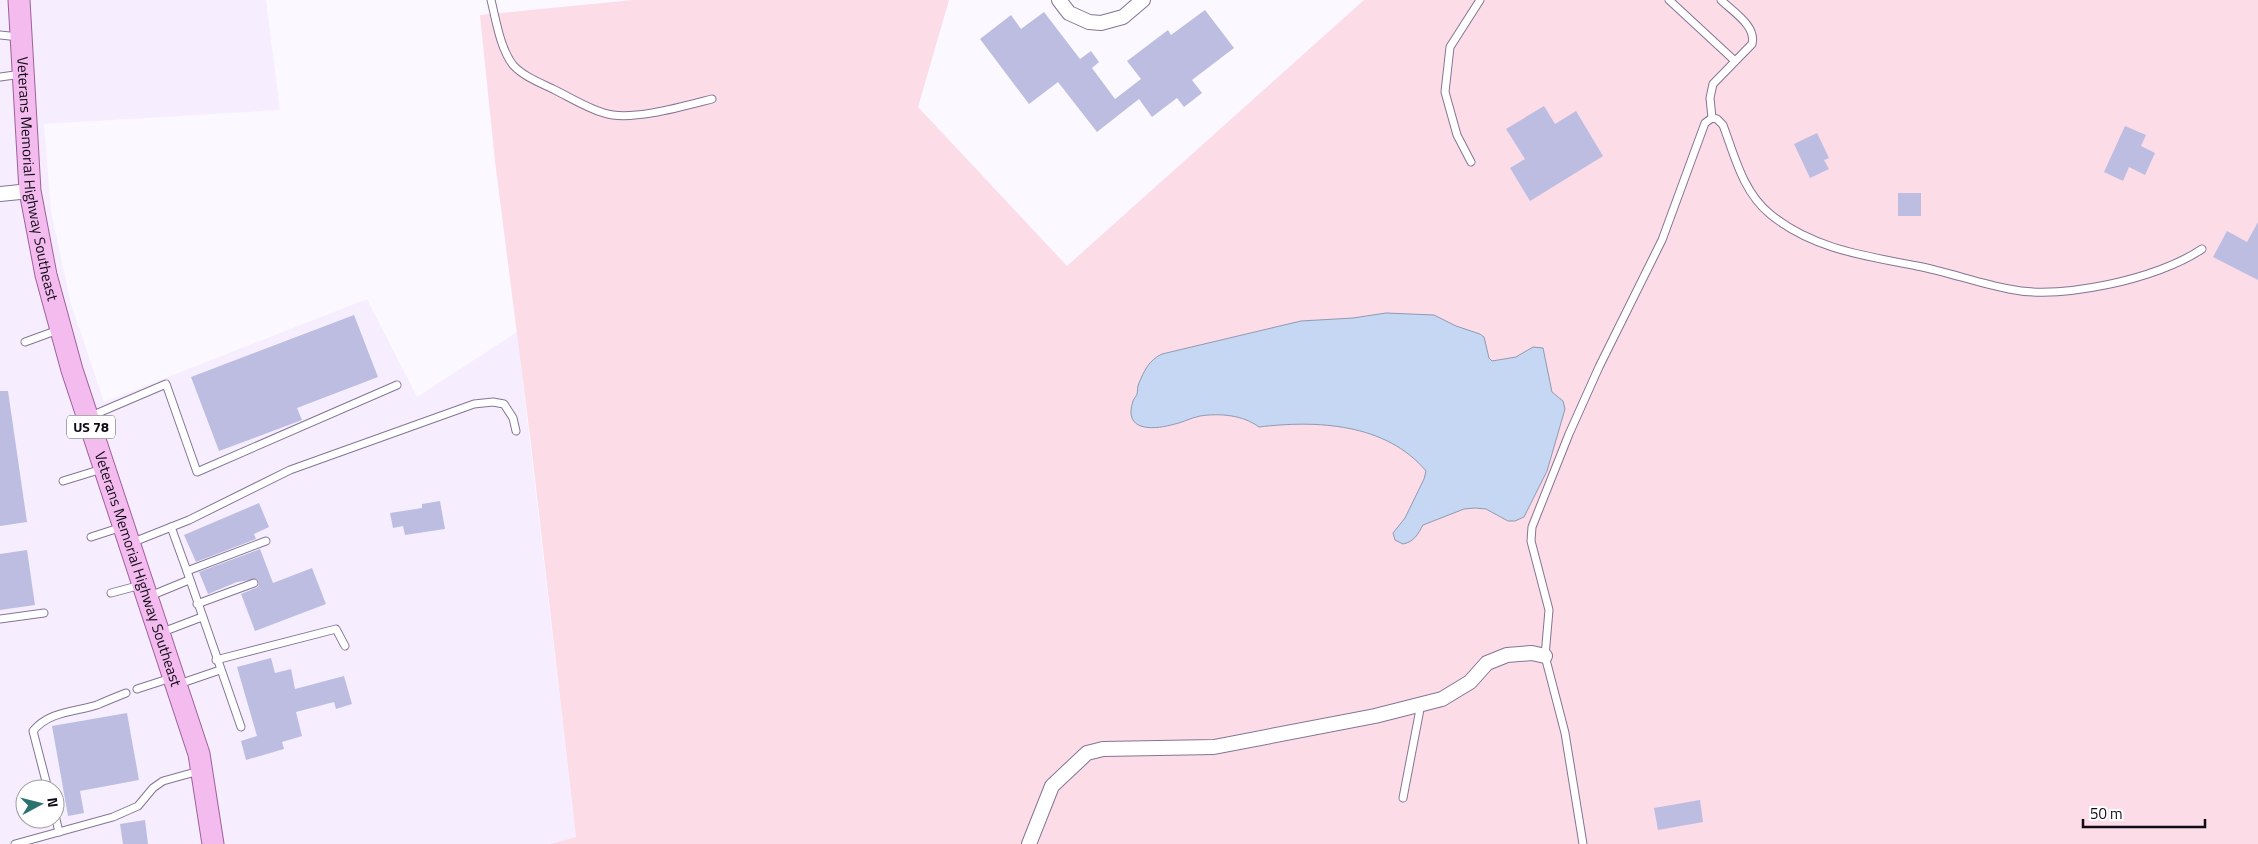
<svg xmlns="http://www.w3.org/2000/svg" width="2258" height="844" font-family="'Titillium Web',sans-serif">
	<rect width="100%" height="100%" fill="#fbf8ff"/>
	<path fill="#f6eeff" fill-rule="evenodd" d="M0,0H266L280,110L44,124L51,211L71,304L104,402L367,299L417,397L517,332L576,837L550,844H0ZM25,789H55V819H25Z"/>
	<path fill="#fbdce7" d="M633,0H949L918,107L1067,266L1364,0H2258V844H550L576,837L531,444L495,161L480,15Z"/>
	<path fill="#c6d7f3" stroke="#8f9ab0" d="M1386,313L1434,315L1456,326L1480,334L1484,337L1489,358L1492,361L1516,357L1533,347L1543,348L1552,392L1563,401L1565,409L1547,471L1524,517L1515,521H1508L1486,509L1475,508L1464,509L1423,525C1418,534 1414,542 1403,544L1395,540L1393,533L1405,518L1424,479L1426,471C1386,423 1316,420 1259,427C1243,415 1220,413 1200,416C1190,418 1182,423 1171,425C1152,430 1123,431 1133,401C1134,398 1136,397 1137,394C1138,390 1137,387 1139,383C1144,371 1149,360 1162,354L1301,321L1353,318Z"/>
	<g fill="#bcbde1">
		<path d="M1205,10L1234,48L1192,80L1202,93L1184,107L1177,98L1152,117L1139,99L1097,132L1058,82L1029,104L980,39L1011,15L1021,29L1044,12L1080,59L1091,51L1099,62L1092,68L1115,99L1141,79L1127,61L1168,30L1171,35Z"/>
		<path d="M1544,106L1555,124L1576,111L1603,156L1530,201L1510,168L1525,159L1506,129Z"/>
		<path d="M2125,126L2146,135L2141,146L2155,153L2145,175L2129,167L2123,181L2104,172Z"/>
		<path d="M1817,133L1829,158L1824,160L1829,169L1810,178L1794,144Z"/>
		<rect x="1898" y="193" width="23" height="23"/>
		<path d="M2258,222V280L2213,257L2227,231L2247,242Z"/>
		<path d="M354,315L378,377L297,408L302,420L219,451L191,377Z"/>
		<path d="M0,391H8L27,522L0,526Z"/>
		<path d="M440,501L445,529L405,535L403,526L393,528L390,513L422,508V504Z"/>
		<path d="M259,503L269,527L254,534L256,539L196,562L184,535Z"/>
		<path d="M260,549L273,583L312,568L326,604L255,631L241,594L258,587L259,583L257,579L237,582L208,594L199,572Z"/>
		<path d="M27,550L35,605L0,610V554Z"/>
		<path d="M271,658L275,673L291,669L295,689L344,676L352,704L336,709L334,702L296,712L302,736L282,742L284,749L246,760L241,741L257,736L237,667Z"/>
		<path d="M127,713L139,780L80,791L84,813L68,816L52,726Z"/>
		<path d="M1700,800L1703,822L1658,830L1654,808Z"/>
		<path d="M145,820L148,844H123L120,824Z"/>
	</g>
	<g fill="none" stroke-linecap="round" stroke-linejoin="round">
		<defs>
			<g id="service">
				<path d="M491,0C496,20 500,48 513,65C524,77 541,83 555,90C571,98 587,108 604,113C630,122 685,106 712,99"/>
				<path d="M1669,0L1735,61"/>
				<path d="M0,35L19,37"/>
				<path d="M0,77L22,74"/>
				<path d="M1712,118L1710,98L1713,84L1752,44C1757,26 1732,11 1721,0"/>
				<path d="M1471,162L1457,135L1445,92L1450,47L1480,0"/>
				<path d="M25,342L58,330"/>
				<path d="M91,416L166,384L197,472L397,385"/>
				<path d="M63,481L102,469"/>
				<path d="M171,527L187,571"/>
				<path d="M91,537L122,527"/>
				<path d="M131,543L189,520L290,470L474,404L493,402L504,404L513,418L516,431"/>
				<path d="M111,593L141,585"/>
				<path d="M150,596L189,580"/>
				<path d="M197,604L254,583"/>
				<path d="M0,619L44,613"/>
				<path d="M160,633L202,617"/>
				<path d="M216,660L336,629L345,646"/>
				<path d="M179,684L220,670"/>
				<path d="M137,689L171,678"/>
				<path d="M241,727L187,571L266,541"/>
				<path d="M48,789L33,731C49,711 75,712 97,705C106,701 116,697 126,693"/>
				<path d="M1403,798L1421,704"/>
				<path d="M55,815L59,832"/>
				<path d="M15,844L113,817L138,806L153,788L163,781L199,771"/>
				<path d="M1583,844L1565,733L1545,656L1549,610L1531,541L1532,527L1569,434L1599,367L1662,240L1705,123L1712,118L1717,119L1723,125C1735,157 1743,192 1770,214C1812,249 1866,256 1917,266C1948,272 1978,283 2009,289C2061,300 2158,279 2202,249"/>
			</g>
			<g id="minor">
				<path d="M1059,0L1069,13L1089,22L1101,23L1123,17L1143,0"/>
				<path d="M0,194L30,191"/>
				<path d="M1029,844L1052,786L1087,753L1103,749L1214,747L1375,716L1442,699L1470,682L1487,663L1507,655L1532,653L1545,656"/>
			</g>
			<g id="primary">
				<path id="s1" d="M19,0L30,191L46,275L72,370L199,754L213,844"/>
			</g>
		</defs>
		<use href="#service" stroke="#847594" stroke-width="9"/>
		<use href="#minor" stroke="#847594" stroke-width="16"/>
		<use href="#primary" stroke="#9f609c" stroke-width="23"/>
		<use href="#service" stroke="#fff" stroke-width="7"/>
		<use href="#minor" stroke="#fff" stroke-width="14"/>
		<use href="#primary" stroke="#f4bbef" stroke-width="21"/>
	</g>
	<g text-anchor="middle" stroke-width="5" stroke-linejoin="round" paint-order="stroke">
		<rect fill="#fff" stroke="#57545b" stroke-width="1" x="67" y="415.5" width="48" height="23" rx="4"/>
		<g font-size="14" font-weight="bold" fill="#0f0a15">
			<text x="91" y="432">US 78</text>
		</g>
		<g font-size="15" fill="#0f0a15" stroke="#fff">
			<text dy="5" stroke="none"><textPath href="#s1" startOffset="180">Veterans Memorial Highway Southeast</textPath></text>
			<text dy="5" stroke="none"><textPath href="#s1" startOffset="585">Veterans Memorial Highway Southeast</textPath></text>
		</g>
	</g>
	<g transform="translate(40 804) rotate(83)"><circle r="24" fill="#ffffff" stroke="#9f9da1"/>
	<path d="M0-4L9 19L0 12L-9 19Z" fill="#29736e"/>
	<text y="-8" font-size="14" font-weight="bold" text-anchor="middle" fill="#0f0a15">N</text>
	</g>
	<path d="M2083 819v8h122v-8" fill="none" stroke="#0f0a15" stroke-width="2.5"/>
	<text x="2090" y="819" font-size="15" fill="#0f0a15" stroke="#ffffff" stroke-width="4" paint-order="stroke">50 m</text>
</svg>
